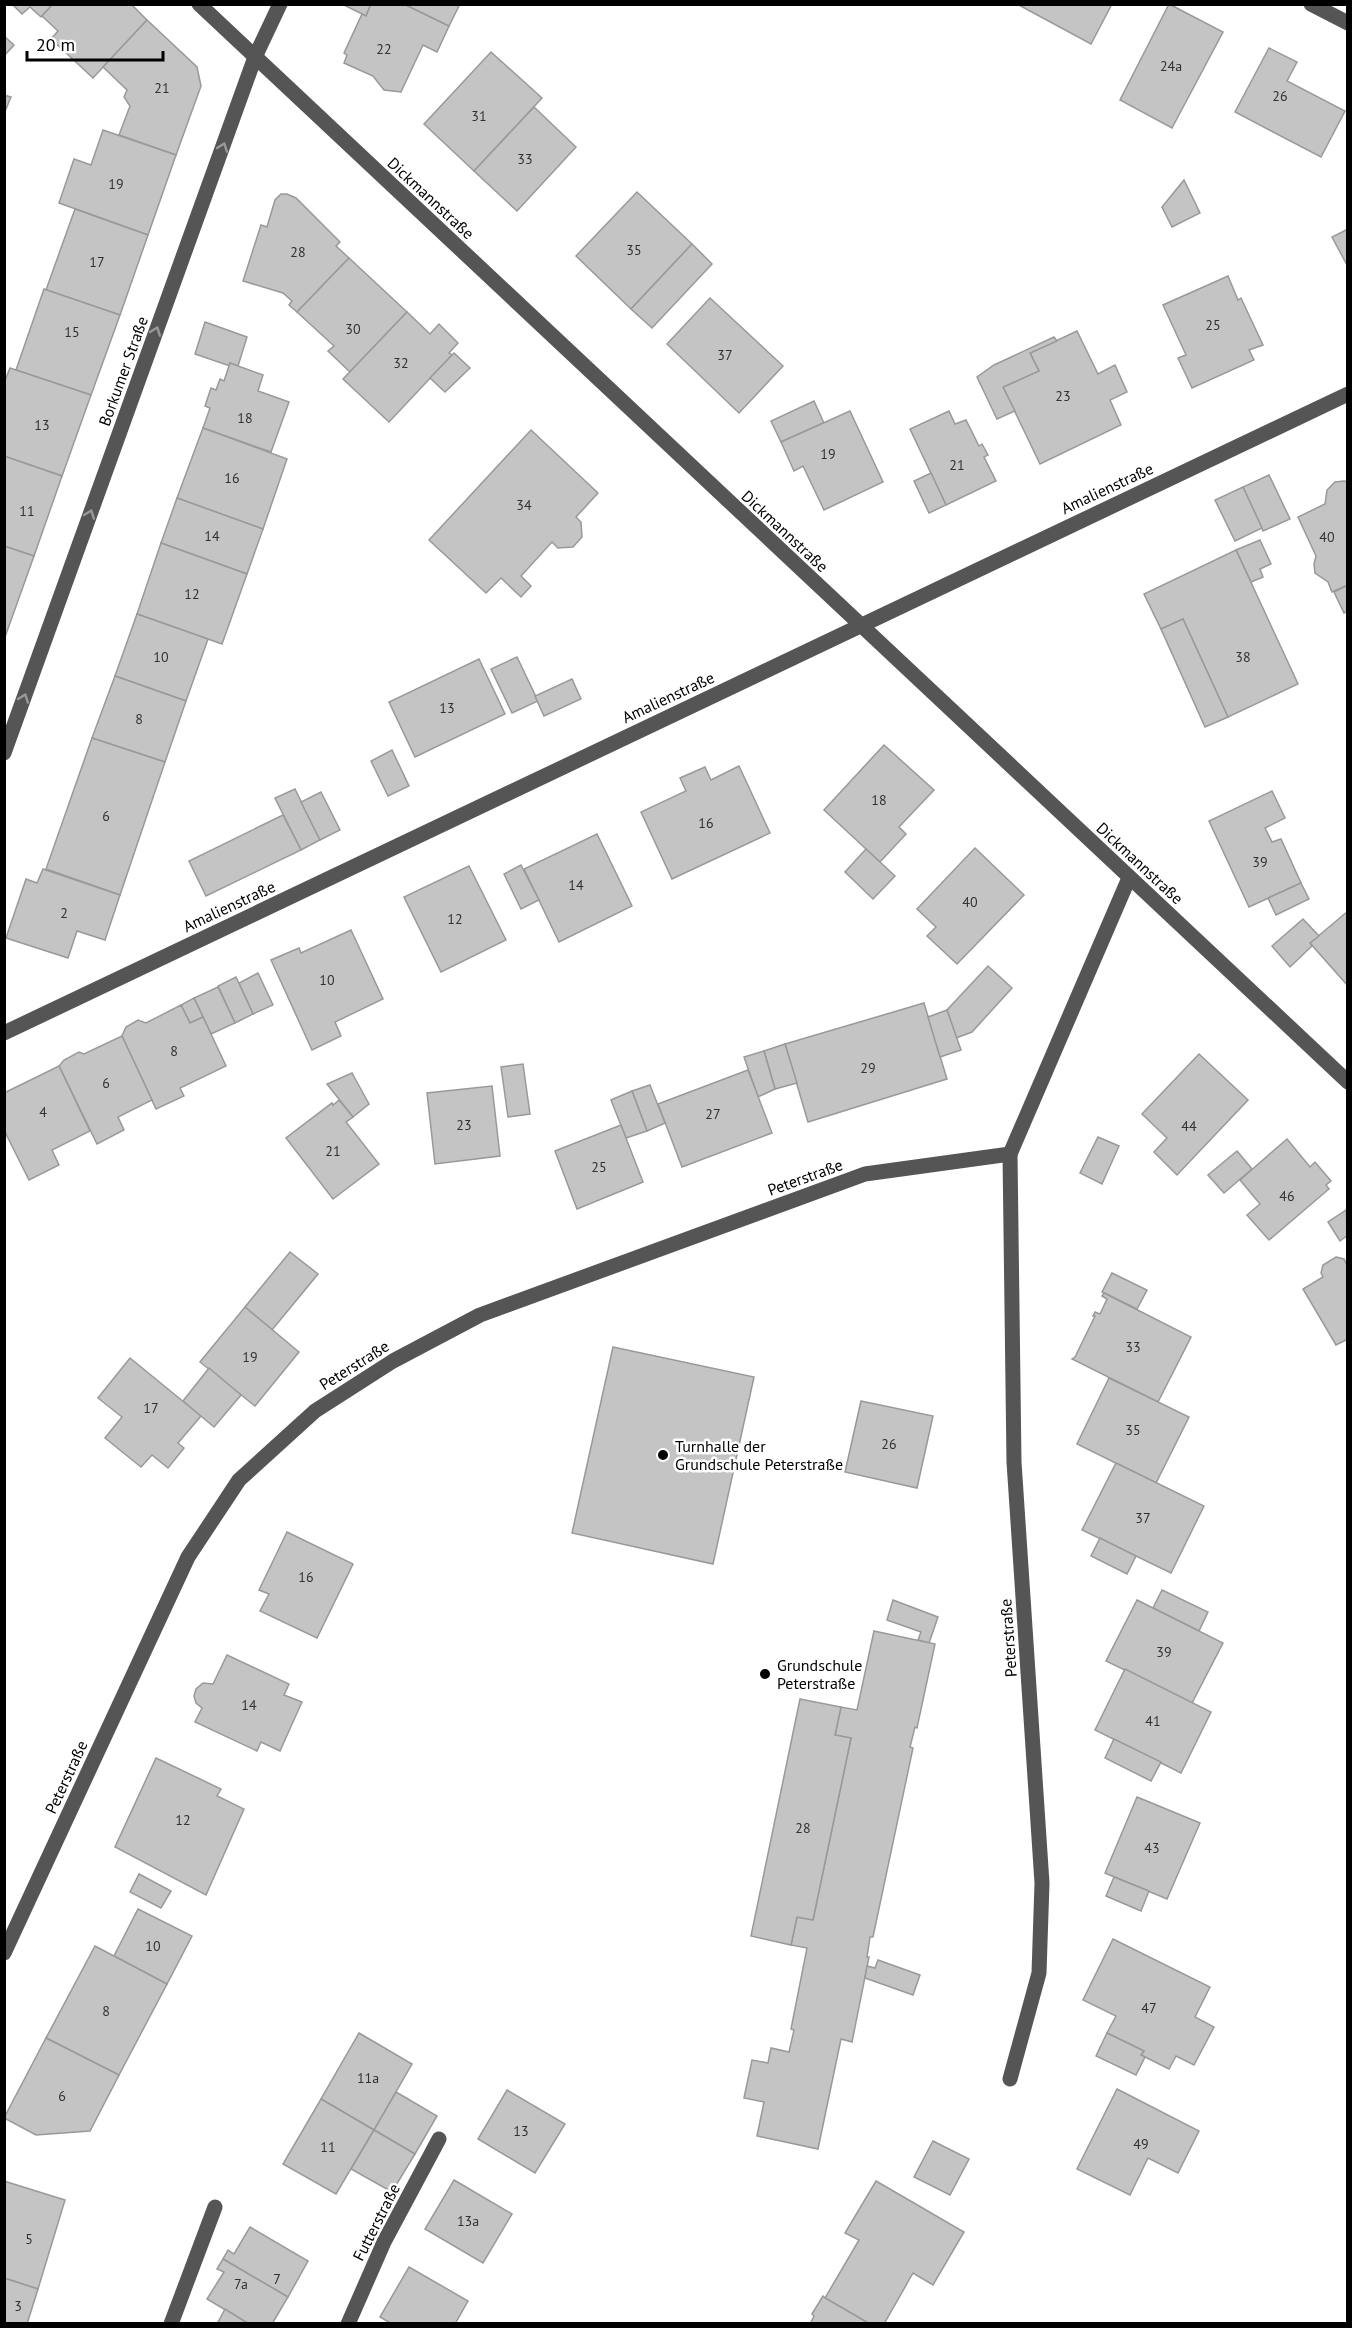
<svg xmlns="http://www.w3.org/2000/svg" width="1352" height="2328" font-family="'PT Sans',sans-serif">
	<rect width="100%" height="100%" fill="#fff"/>
	<g fill="#c4c4c4" stroke="#999" stroke-width="1.5">
		<path d="M12,4H53L41,17L30,7L22,14Z"/>
		<path d="M53,4H131L147,20L93,78L51,39L58,31L42,16Z"/>
		<path d="M342,4H371L366,16Z"/>
		<path d="M371,4H404L449,26L437,52L423,45L401,92L384,90L373,76L344,63L347,55L344,53L362,14L366,16Z"/>
		<path d="M404,4H460L449,26Z"/>
		<path d="M1017,4H1112L1091,44Z"/>
		<path d="M1169,4L1223,32L1172,128L1120,100Z"/>
		<path d="M147,20L197,67L201,86L176,155L119,135L130,106L124,97L127,90L103,67Z"/>
		<path d="M4,36L14,45L4,56Z"/>
		<path d="M1269,48L1297,62L1287,81L1345,111L1321,157L1235,112Z"/>
		<path d="M491,52L542,98L474,171L424,124Z"/>
		<path d="M4,95L11,97L4,114Z"/>
		<path d="M534,107L576,147L517,211L474,171Z"/>
		<path d="M103,130L176,155L148,235L59,203L74,159L91,165Z"/>
		<path d="M1184,180L1200,213L1172,227L1162,207Z"/>
		<path d="M637,192L692,244L631,309L576,256Z"/>
		<path d="M281,194H287L296,198L340,242L336,246L349,258L297,312L289,305L292,301L283,293L243,281L261,225L267,227L275,200Z"/>
		<path d="M75,209L148,235L120,315L46,290Z"/>
		<path d="M1348,229V267L1332,237Z"/>
		<path d="M692,244L712,264L652,328L631,309Z"/>
		<path d="M349,258L407,312L350,372L328,351L334,346L297,312Z"/>
		<path d="M1228,276L1238,300L1241,298L1263,345L1249,350L1254,360L1192,388L1178,358L1186,355L1163,305Z"/>
		<path d="M44,289L120,315L91,395L16,370Z"/>
		<path d="M710,298L783,366L739,413L667,344Z"/>
		<path d="M407,312L430,334L439,324L458,343L449,353L452,355L389,422L343,379Z"/>
		<path d="M205,322L247,337L238,366L230,363V366L195,354Z"/>
		<path d="M1077,331L1098,374L1115,365L1127,392L1110,400L1121,425L1040,464L1003,387L1039,371L1030,353Z"/>
		<path d="M1054,337L1057,341L1030,353L1039,371L1003,387L1015,411L997,419L977,377L994,365Z"/>
		<path d="M454,353L470,368L445,392L430,378Z"/>
		<path d="M230,363L263,375L258,391L289,402L271,452L203,428L210,408L205,406L211,388L216,390L220,379L224,381Z"/>
		<path d="M10,368L91,395L62,476L4,456V383Z"/>
		<path d="M814,401L824,423L781,442L771,421Z"/>
		<path d="M850,411L883,482L824,510L803,466L794,471L781,442Z"/>
		<path d="M949,411L955,424L966,420L979,446L982,444L988,455L984,457L996,481L946,505L910,429Z"/>
		<path d="M203,428L287,459L263,529L177,498Z"/>
		<path d="M531,430L598,493L576,517L581,522L582,537L573,547L558,548L552,542L521,576L531,586L521,597L501,578L486,593L429,540Z"/>
		<path d="M4,456L62,476L34,556L4,546Z"/>
		<path d="M931,473L946,505L929,513L914,481Z"/>
		<path d="M1269,475L1290,519L1263,531L1243,487Z"/>
		<path d="M1344,481L1348,482V585L1332,592L1328,582L1315,573L1314,564L1316,556L1298,517L1325,504L1327,490L1335,482Z"/>
		<path d="M1243,487L1262,528L1235,541L1215,500Z"/>
		<path d="M177,498L263,529L247,574L161,543Z"/>
		<path d="M1260,540L1271,564L1260,569L1263,577L1251,582L1236,550Z"/>
		<path d="M161,543L247,574L222,644L137,614Z"/>
		<path d="M4,546L34,556L5,637H4Z"/>
		<path d="M1236,550L1298,684L1228,717L1183,619L1161,629L1144,594Z"/>
		<path d="M1348,585V611L1344,613L1334,592Z"/>
		<path d="M137,614L208,639L186,701L115,676Z"/>
		<path d="M1183,619L1228,717L1205,727L1161,629Z"/>
		<path d="M517,657L538,701L512,713L491,669Z"/>
		<path d="M479,659L505,714L415,757L389,702Z"/>
		<path d="M115,676L186,701L165,762L92,738Z"/>
		<path d="M572,679L581,699L544,716L535,696Z"/>
		<path d="M92,738L165,762L120,895L46,869Z"/>
		<path d="M884,745L934,790L899,827L906,834L880,862L824,810Z"/>
		<path d="M392,750L409,786L388,796L371,761Z"/>
		<path d="M739,766L770,833L672,879L641,812L686,791L680,778L705,767L711,780Z"/>
		<path d="M295,789L320,840L301,850L275,798Z"/>
		<path d="M1272,791L1285,818L1265,828L1272,842L1281,839L1301,883L1249,907L1209,821Z"/>
		<path d="M321,792L340,830L320,840L301,802Z"/>
		<path d="M283,815L301,850L206,896L189,861Z"/>
		<path d="M597,834L632,906L559,942L524,869Z"/>
		<path d="M975,848L1024,895L957,964L927,936L936,927L917,909Z"/>
		<path d="M866,849L895,876L873,899L845,872Z"/>
		<path d="M521,865L539,900L521,909L504,874Z"/>
		<path d="M469,866L506,940L441,972L404,897Z"/>
		<path d="M43,869L120,895L105,940L77,931L68,958L6,938L26,879L37,883Z"/>
		<path d="M1301,883L1309,899L1276,915L1268,898Z"/>
		<path d="M1348,911V986L1310,943Z"/>
		<path d="M1303,919L1319,936L1310,943L1312,946L1290,967L1272,946Z"/>
		<path d="M351,930L383,999L335,1022L341,1036L312,1050L271,960L299,948L301,953Z"/>
		<path d="M988,966L1012,988L972,1032L956,1038L947,1010Z"/>
		<path d="M258,973L273,1005L253,1014L239,983Z"/>
		<path d="M236,977L253,1014L235,1023L218,986Z"/>
		<path d="M218,987L235,1023L211,1034L194,998Z"/>
		<path d="M194,998L203,1017L190,1023L181,1005Z"/>
		<path d="M924,1003L947,1079L808,1122L785,1044Z"/>
		<path d="M181,1005L190,1023L203,1017L226,1066L180,1088L184,1096L156,1109L122,1036L126,1027L138,1020L146,1023Z"/>
		<path d="M947,1010L961,1050L940,1057L928,1017Z"/>
		<path d="M122,1036L152,1100L118,1117L124,1130L97,1144L59,1066L64,1060L79,1052L84,1054Z"/>
		<path d="M785,1044L797,1083L775,1089L764,1051Z"/>
		<path d="M764,1051L775,1089L758,1097L744,1057Z"/>
		<path d="M1199,1054L1248,1100L1177,1175L1154,1152L1167,1138L1142,1114Z"/>
		<path d="M523,1064L530,1114L508,1117L501,1067Z"/>
		<path d="M59,1066L90,1131L52,1150L59,1165L29,1180L4,1130V1093Z"/>
		<path d="M748,1070L772,1133L682,1167L658,1104Z"/>
		<path d="M352,1073L369,1104L353,1117L327,1084Z"/>
		<path d="M650,1085L665,1123L647,1131L632,1091Z"/>
		<path d="M492,1086L500,1156L435,1164L427,1093Z"/>
		<path d="M632,1091L647,1131L626,1138L611,1100Z"/>
		<path d="M339,1100L353,1117L346,1122L379,1164L333,1199L286,1138L332,1103L333,1105Z"/>
		<path d="M621,1125L643,1182L577,1209L555,1151Z"/>
		<path d="M1098,1137L1119,1146L1102,1184L1080,1173Z"/>
		<path d="M1287,1139L1310,1167L1315,1162L1331,1181L1326,1185L1329,1189L1269,1240L1247,1215L1260,1204L1240,1180Z"/>
		<path d="M1237,1151L1252,1169L1224,1193L1208,1175Z"/>
		<path d="M1346,1210L1348,1235L1340,1241L1328,1222Z"/>
		<path d="M290,1252L318,1274L272,1330L245,1307Z"/>
		<path d="M1336,1257L1344,1259L1346,1263L1348,1262V1339L1336,1345L1303,1289L1323,1277L1321,1273L1323,1265Z"/>
		<path d="M1112,1273L1147,1290L1137,1309L1102,1292Z"/>
		<path d="M1104,1293L1191,1337L1158,1402L1072,1359L1075,1357L1095,1316H1093L1095,1312L1100,1314L1107,1299L1102,1296Z"/>
		<path d="M245,1307L299,1352L255,1406L200,1362Z"/>
		<path d="M613,1347L754,1377L713,1564L572,1533Z"/>
		<path d="M130,1358L201,1416L178,1443L184,1448L168,1468L152,1455L141,1467L105,1438L122,1417L98,1398Z"/>
		<path d="M209,1368L241,1395L214,1427L183,1401Z"/>
		<path d="M1109,1378L1189,1417L1156,1483L1077,1444Z"/>
		<path d="M861,1401L933,1416L917,1488L845,1472Z"/>
		<path d="M1116,1463L1204,1506L1171,1573L1082,1530Z"/>
		<path d="M287,1532L353,1564L317,1638L260,1611L269,1594L259,1590Z"/>
		<path d="M1100,1538L1136,1556L1127,1574L1091,1556Z"/>
		<path d="M1162,1590L1208,1612L1199,1631L1153,1608Z"/>
		<path d="M893,1600L938,1617L929,1643L918,1640L921,1632L887,1620Z"/>
		<path d="M1137,1600L1223,1643L1192,1703L1106,1661Z"/>
		<path d="M874,1631L935,1644L917,1728L915,1727L910,1747L913,1748L873,1937H870L867,1957H869L852,2042L841,2039L818,2149L757,2136L764,2102L744,2098L752,2060L768,2063L771,2048L789,2052L794,2030L791,2029L807,1948L791,1945L797,1917L813,1920L851,1738L835,1735L841,1707L857,1710Z"/>
		<path d="M227,1655L289,1684L284,1695L302,1702L280,1751L261,1742L257,1751L195,1722L202,1708L196,1703L194,1696L196,1689L203,1683L213,1684Z"/>
		<path d="M1125,1669L1211,1712L1181,1773L1095,1730Z"/>
		<path d="M800,1699L841,1707L835,1735L851,1738L813,1920L797,1917L791,1945L751,1936Z"/>
		<path d="M1114,1739L1161,1762L1151,1781L1105,1758Z"/>
		<path d="M156,1758L221,1789L217,1796L244,1809L206,1895L115,1847Z"/>
		<path d="M1137,1797L1200,1823L1167,1899L1105,1873Z"/>
		<path d="M139,1874L171,1891L161,1908L130,1892Z"/>
		<path d="M1114,1877L1149,1891L1141,1911L1106,1896Z"/>
		<path d="M138,1909L192,1936L167,1984L114,1956Z"/>
		<path d="M1113,1939L1210,1987L1195,2017L1214,2027L1194,2065L1176,2056L1169,2069L1141,2055L1144,2051L1107,2033L1116,2016L1083,2000Z"/>
		<path d="M95,1946L167,1984L119,2075L46,2038Z"/>
		<path d="M878,1960L920,1975L913,1995L865,1978L867,1966L875,1968Z"/>
		<path d="M359,2033L412,2064L374,2130L321,2099Z"/>
		<path d="M1107,2033L1144,2051L1141,2055L1145,2057L1136,2075L1096,2056Z"/>
		<path d="M46,2038L119,2075L90,2131L36,2135L4,2118Z"/>
		<path d="M1117,2089L1199,2131L1178,2173L1148,2158L1130,2195L1077,2169Z"/>
		<path d="M507,2090L565,2124L535,2173L478,2139Z"/>
		<path d="M396,2092L437,2116L415,2154L374,2130Z"/>
		<path d="M321,2099L374,2130L336,2194L283,2164Z"/>
		<path d="M374,2130L415,2154L392,2192L351,2169Z"/>
		<path d="M933,2141L969,2159L950,2195L914,2177Z"/>
		<path d="M454,2180L512,2214L483,2263L425,2229Z"/>
		<path d="M4,2181L65,2200L38,2289L4,2278Z"/>
		<path d="M876,2181L964,2232L933,2285L913,2273L884,2324H870L825,2298L859,2240L845,2233Z"/>
		<path d="M250,2227L308,2261L288,2297L223,2259L228,2250L234,2254Z"/>
		<path d="M223,2259L288,2297L272,2324H249L207,2299L224,2272L217,2269Z"/>
		<path d="M409,2267L468,2301L455,2324H392L380,2317Z"/>
		<path d="M4,2278L38,2289L27,2324H4Z"/>
		<path d="M823,2296L825,2298L870,2324H810L814,2316L812,2314Z"/>
		<path d="M225,2309L249,2324H217Z"/>
	</g>
	<g fill="none" stroke-linecap="round" stroke-linejoin="round">
		<g stroke="#555" stroke-width="15">
			<path d="M199,4L1348,1082"/>
			<path d="M1311,4L1348,23"/>
			<path d="M4,753L255,57L280,4"/>
			<path d="M4,1033L1348,394"/>
			<path d="M4,1953L188,1557L239,1480L315,1411L393,1361L480,1315L865,1174L1010,1154L1129,878"/>
			<path d="M1010,2079L1039,1973L1042,1883L1014,1462L1010,1154"/>
			<path d="M171,2324L215,2207"/>
			<path d="M348,2324L384,2242L439,2139"/>
		</g>
	</g>
	<defs><path id="oneway-chevron" d="M-2-3.5L2.5 0L-2 3.5" fill="none" stroke-width="1.6" stroke-linecap="round" stroke-linejoin="round" transform="scale(1.5)"/></defs>
	<g stroke="#999">
		<use href="#oneway-chevron" transform="translate(223 147) rotate(-70)"/>
		<use href="#oneway-chevron" transform="translate(156 331) rotate(-70)"/>
		<use href="#oneway-chevron" transform="translate(90 514) rotate(-70)"/>
		<use href="#oneway-chevron" transform="translate(24 698) rotate(-70)"/>
	</g>
	<g fill="#000" stroke="#fff" stroke-width="2">
		<circle cx="663" cy="1455" r="6"/>
		<circle cx="765" cy="1674" r="6"/>
	</g>
	<g text-anchor="middle" stroke-width="5" stroke-linejoin="round" paint-order="stroke">
		<g font-size="14" fill="#313131">
			<text x="384" y="54">22</text>
			<text x="1171" y="71">24a</text>
			<text x="162" y="93">21</text>
			<text x="1280" y="101">26</text>
			<text x="479" y="121">31</text>
			<text x="525" y="164">33</text>
			<text x="116" y="189">19</text>
			<text x="634" y="255">35</text>
			<text x="298" y="257">28</text>
			<text x="97" y="267">17</text>
			<text x="1213" y="330">25</text>
			<text x="353" y="334">30</text>
			<text x="72" y="337">15</text>
			<text x="725" y="360">37</text>
			<text x="401" y="368">32</text>
			<text x="1063" y="401">23</text>
			<text x="245" y="423">18</text>
			<text x="42" y="430">13</text>
			<text x="828" y="459">19</text>
			<text x="957" y="470">21</text>
			<text x="232" y="483">16</text>
			<text x="524" y="510">34</text>
			<text x="27" y="516">11</text>
			<text x="212" y="541">14</text>
			<text x="1327" y="542">40</text>
			<text x="192" y="599">12</text>
			<text x="161" y="662">10</text>
			<text x="1243" y="662">38</text>
			<text x="447" y="713">13</text>
			<text x="139" y="724">8</text>
			<text x="879" y="805">18</text>
			<text x="106" y="821">6</text>
			<text x="706" y="828">16</text>
			<text x="1260" y="867">39</text>
			<text x="576" y="890">14</text>
			<text x="970" y="907">40</text>
			<text x="64" y="918">2</text>
			<text x="455" y="924">12</text>
			<text x="327" y="985">10</text>
			<text x="174" y="1056">8</text>
			<text x="868" y="1073">29</text>
			<text x="106" y="1088">6</text>
			<text x="43" y="1117">4</text>
			<text x="713" y="1119">27</text>
			<text x="464" y="1130">23</text>
			<text x="1189" y="1131">44</text>
			<text x="333" y="1156">21</text>
			<text x="599" y="1172">25</text>
			<text x="1287" y="1201">46</text>
			<text x="1133" y="1352">33</text>
			<text x="250" y="1362">19</text>
			<text x="151" y="1413">17</text>
			<text x="1133" y="1435">35</text>
			<text x="889" y="1449">26</text>
			<text x="1143" y="1523">37</text>
			<text x="306" y="1582">16</text>
			<text x="1164" y="1657">39</text>
			<text x="249" y="1710">14</text>
			<text x="1153" y="1726">41</text>
			<text x="183" y="1825">12</text>
			<text x="803" y="1833">28</text>
			<text x="1152" y="1853">43</text>
			<text x="153" y="1951">10</text>
			<text x="1149" y="2013">47</text>
			<text x="106" y="2016">8</text>
			<text x="368" y="2083">11a</text>
			<text x="62" y="2101">6</text>
			<text x="521" y="2136">13</text>
			<text x="1141" y="2149">49</text>
			<text x="328" y="2152">11</text>
			<text x="468" y="2226">13a</text>
			<text x="29" y="2244">5</text>
			<text x="277" y="2284">7</text>
			<text x="241" y="2289">7a</text>
			<text x="18" y="2311">3</text>
		</g>
		<g font-size="16" fill="#000" stroke="#fff">
			<text transform="translate(431 198) rotate(43)" y="6">Dickmannstraße</text>
			<text transform="translate(123 371) rotate(-70)" y="6">Borkumer Straße</text>
			<text transform="translate(1107 488) rotate(-25)" y="6">Amalienstraße</text>
			<text transform="translate(785 531) rotate(43)" y="6">Dickmannstraße</text>
			<text transform="translate(668 697) rotate(-25)" y="6">Amalienstraße</text>
			<text transform="translate(1140 863) rotate(43)" y="6">Dickmannstraße</text>
			<text transform="translate(229 906) rotate(-25)" y="6">Amalienstraße</text>
			<text transform="translate(805 1177) rotate(-20)" y="6">Peterstraße</text>
			<text transform="translate(354 1365) rotate(-32)" y="6">Peterstraße</text>
			<text transform="translate(1008 1638) rotate(-94)" y="6">Peterstraße</text>
			<text transform="translate(66 1777) rotate(-65)" y="6">Peterstraße</text>
			<text transform="translate(376 2222) rotate(-63)" y="6">Futterstraße</text>
		</g>
		<g font-size="16" fill="#000" stroke="#fff" text-anchor="start">
			<text x="675" y="1452">Turnhalle der<tspan x="675" dy="18">Grundschule Peterstraße</tspan></text>
			<text x="777" y="1671">Grundschule<tspan x="777" dy="18">Peterstraße</tspan></text>
		</g>
	</g>
	<rect width="1352" height="2328" fill="none" stroke="#000000" stroke-width="12"/>
	<path d="M27 51v9h136v-9" fill="none" stroke="#000000" stroke-width="3"/>
	<text x="36" y="51" font-size="18" fill="#000000" stroke="#ffffff" stroke-width="4.5" paint-order="stroke">20 m</text>
</svg>
